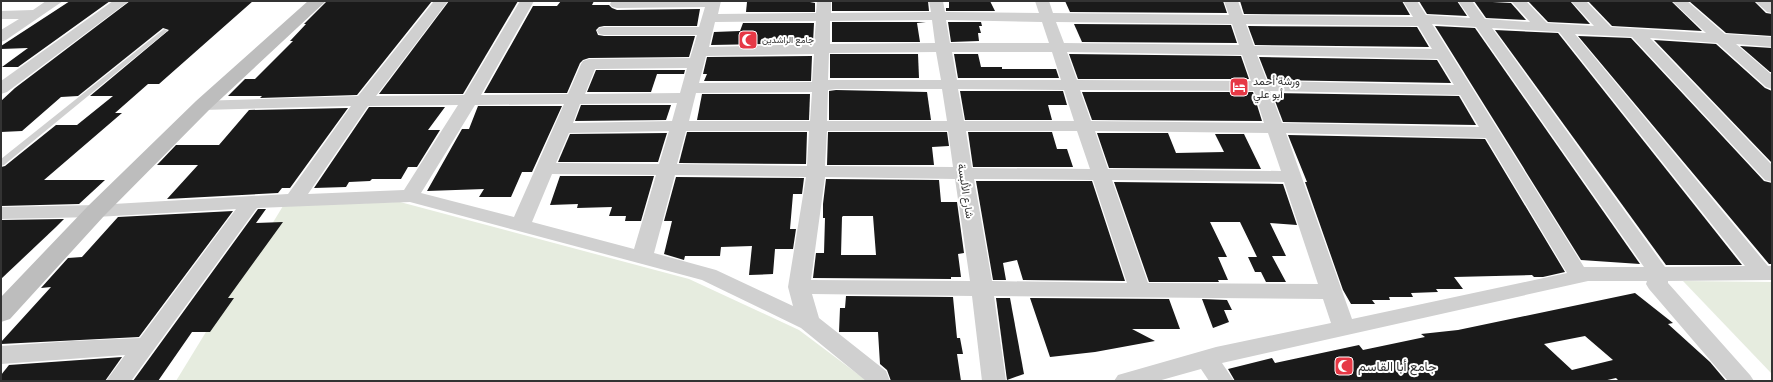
<svg xmlns="http://www.w3.org/2000/svg" width="1773" height="382" font-family="Roboto,Vazirmatn,sans-serif">
	<rect width="100%" height="100%" fill="#fff"/>
	<g fill="#e6ecdf">
		<path d="M400,202L689,279L799,330L867,381H176L283,206Z"/>
		<path d="M1683,281L1772,282V374Z"/>
	</g>
	<g fill="#1a1a1a" fill-rule="evenodd">
		<path d="M70,1H110L18,67H2L28,48L1,49V46Z"/>
		<path d="M130,1H253L159,84H148L115,113H122L44,180H105L79,204L1,206V167L5,166L56,125H77L113,96H90L169,30L163,28L78,96L61,97L22,131L1,132V101L15,88Z"/>
		<path d="M327,1H432L357,95L260,98L262,96H228L245,79H255L293,41H290L306,24H304Z"/>
		<path d="M449,1H518L463,94H379Z"/>
		<path d="M561,1H594L592,5H609L612,8L617,10L700,9L697,26H604L599,27L596,30L598,35L604,36H695L689,57L589,58L583,60L580,63L567,93H484L533,6H557Z"/>
		<path d="M805,1L815,3V12H746L747,2Z"/>
		<path d="M836,1H928L929,11H832V2Z"/>
		<path d="M949,1H990L995,11H946V8H949Z"/>
		<path d="M1065,1H1223L1227,13L1070,12Z"/>
		<path d="M1240,1H1402L1410,15L1244,14Z"/>
		<path d="M1419,1H1457L1467,16L1427,14Z"/>
		<path d="M1474,1L1511,3L1526,20L1486,18Z"/>
		<path d="M1528,1H1570L1590,24L1548,22Z"/>
		<path d="M1588,1H1671L1702,31L1612,26Z"/>
		<path d="M1689,1H1754L1766,13L1772,14V36L1726,33Z"/>
		<path d="M832,22H926L917,23L920,42H832Z"/>
		<path d="M948,22H981L982,26H979L981,33H978L979,41L951,42Z"/>
		<path d="M743,23H814L813,43L711,45L714,32L740,31Z"/>
		<path d="M1074,24L1231,25L1237,43L1082,42Z"/>
		<path d="M1248,26L1417,27L1429,47L1255,45Z"/>
		<path d="M1435,26L1475,28L1640,264L1581,260Z"/>
		<path d="M1495,30L1558,33L1742,265H1666Z"/>
		<path d="M1578,36L1631,38L1764,181L1772,183V264H1769Z"/>
		<path d="M1654,40L1716,44L1765,88L1772,91V163Z"/>
		<path d="M1740,46L1772,48V72H1770Z"/>
		<path d="M830,54H918L919,78H830Z"/>
		<path d="M954,54H978L981,67H1002V69H1056L1059,78H958Z"/>
		<path d="M1069,54L1241,56L1249,79H1078Z"/>
		<path d="M812,56L811,81H704L707,74H703L707,57Z"/>
		<path d="M1259,57L1437,60L1451,83L1268,80Z"/>
		<path d="M596,70H685L684,74H657L651,92H587Z"/>
		<path d="M836,90L927,92L931,120H829V91Z"/>
		<path d="M960,91H1063L1067,105H1048L1052,120H965Z"/>
		<path d="M1082,92H1253L1262,121L1092,120Z"/>
		<path d="M1272,93L1459,96L1476,125L1283,122Z"/>
		<path d="M702,94H810L809,120H697Z"/>
		<path d="M581,105H671L666,120L575,121Z"/>
		<path d="M478,106H562L532,172H522L511,197H479L484,189L427,191L462,129H469Z"/>
		<path d="M369,107H445L428,130H440L417,167H408L401,179H372L370,181L349,182L346,187L314,188Z"/>
		<path d="M348,108L290,188H282L278,193L167,199L198,165H157L176,145H219L249,110Z"/>
		<path d="M687,132H807L806,164L679,163Z"/>
		<path d="M828,132H947L949,146L932,147L934,165H827Z"/>
		<path d="M968,132H1052L1057,149H1067L1073,167H973Z"/>
		<path d="M667,133L658,162H558L570,134Z"/>
		<path d="M1097,133H1168L1176,153L1224,152L1215,134H1244L1261,169L1109,168Z"/>
		<path d="M1288,135L1485,139L1565,272L1543,277H1534L1532,275L1454,277L1463,289H1436L1438,292L1411,293L1413,297H1389L1390,300H1372L1375,304H1351L1343,290L1305,182H1307Z"/>
		<path d="M560,176H654L641,221H625L626,216H609L612,207L577,208L578,204L550,205Z"/>
		<path d="M676,177L804,178L802,194H793L790,229H796L793,249H775L773,274L749,275L752,246L721,247L720,256H685L684,260L664,254L672,221H664Z"/>
		<path d="M826,179L939,180L941,202H957L964,253L958,254L961,277H951V279L813,278L816,253H824L825,218H823V204ZM843,216H873L876,255H841L842,217Z"/>
		<path d="M976,181H1092L1125,281L1023,280L1017,260L1003,263L1006,280H993Z"/>
		<path d="M1114,182L1283,184L1297,225L1270,223L1286,256H1272L1286,282H1266L1261,272H1255L1248,257H1257L1240,222H1210L1227,257H1218L1228,280H1218L1219,282H1149Z"/>
		<path d="M258,209H266L256,223L283,222L228,298H234L210,332H192L158,381H133Z"/>
		<path d="M233,211L139,337L1,344V342L51,287L41,288L68,258L82,257L118,217Z"/>
		<path d="M64,219L56,227L1,279V220Z"/>
		<path d="M1635,293L1673,323L1668,324L1710,362L1726,381H1619L1616,378L1603,381H1235L1228,369L1272,358L1275,363L1359,345L1363,350L1425,337L1421,334L1458,330ZM1585,336L1613,360L1572,370L1544,344Z"/>
		<path d="M846,296L953,297L957,338H960L963,354H957L961,381H891L887,370L880,364L878,332H839L840,308H845Z"/>
		<path d="M996,298H1010L1024,374L1007,380Z"/>
		<path d="M1030,298L1169,299L1180,329H1132L1155,341L1095,352L1050,357Z"/>
		<path d="M1202,299L1227,300L1232,310H1224L1229,322L1213,328Z"/>
		<path d="M122,357L105,381H1V375L9,365Z"/>
	</g>
	<g fill="none" stroke-linecap="round" stroke-linejoin="round">
		<path fill="#d0d0d0" fill-rule="evenodd" d="M164,29L168,31L166,32L4,165L1,166V159Z"/>
		<g fill="#d0d0d0" fill-rule="evenodd">
			<path d="M46,1H63L6,40L1,42V30L19,19H1V11L33,10Z"/>
			<path d="M113,1H129L7,92L1,94V81Z"/>
			<path d="M434,1H448L376,96L464,95L520,1H534L481,95L568,94L581,64L583,61L589,59L690,58L697,35H604L599,34L597,31L599,28L604,27H699L705,7L617,8L612,7L610,4L612,1H721L718,14L816,13L817,1H831V13L931,12L929,1H943L945,12L1039,13L1035,1H1049L1053,13L1229,15L1224,1H1238L1243,15L1413,17L1403,1H1417L1426,15L1470,18L1458,1H1472L1485,19L1530,22L1511,1H1526L1547,23L1594,26L1571,1H1586L1611,27L1706,33L1672,1H1687L1725,34L1772,37V47L1736,44L1772,75V89L1766,87L1717,43L1650,38L1772,165V182L1765,180L1632,37L1575,34L1768,266H1772V280L1668,281V283L1750,375L1754,381H1728L1649,289L1646,284L1647,281H1588L1222,363L1234,381H1209L1201,369L1158,381H1114L1118,375L1216,347L1331,323L1323,299L994,296L1006,381H982L972,296L812,294L819,318L886,371L890,381H866L801,328L702,280L410,202L257,208L131,381H106L125,355L1,364V346L72,341L140,338L236,209L96,217L1,219V207L96,205L288,194L351,106L203,110L197,109L195,105L197,101L358,96ZM932,20L935,43L830,44V21ZM946,20L1042,22L1049,43H950ZM816,21L814,44L709,47L715,22ZM1056,22L1232,24L1239,45L1064,43ZM1246,24L1418,26L1432,49L1254,46ZM1432,24L1476,27L1644,267H1584ZM1492,28L1559,32L1745,266L1665,267ZM936,52L941,80H828L829,53ZM952,52H1052L1061,80H957ZM1067,52L1242,55L1251,81L1077,80ZM814,54L812,82L699,83L706,56ZM1257,55L1438,59L1454,85L1267,81ZM687,68L680,93L585,94L595,69ZM836,89H942L947,121H827L828,90ZM958,89L1064,90L1074,121H964ZM1080,90L1254,91L1264,123L1091,121ZM1270,91L1460,95L1479,127L1282,123ZM812,92L810,121H689L696,93ZM677,103L672,121L573,123L580,104ZM564,104L514,217L421,193L475,105ZM458,105L404,190L308,194L368,106ZM669,131L659,164L556,163L569,133ZM686,131H809L807,166L677,164ZM827,131H948L953,167L825,166ZM966,131H1077L1090,169L972,168ZM1095,131L1268,133L1281,171L1108,169ZM1286,133L1486,138L1567,273L1352,319ZM552,174L656,175L634,249L532,222ZM675,175L806,177L788,287L793,306L716,270L654,253ZM825,177L955,179L970,281L811,280ZM974,179L1093,180L1127,283L992,281ZM1112,180L1284,182L1318,284L1148,283Z"/>
			<path d="M1755,1H1771L1772,13L1767,12Z"/>
		</g>
		<path fill="#bdbdbd" fill-rule="evenodd" d="M308,1H326L210,109L104,216L10,319L1,322V297L88,206L196,101Z"/>
	</g>
	<defs>
		<symbol id="mosque-square" viewBox="-11 -11 22 22"><rect x="-9" y="-9" width="18" height="18" rx="4" fill="#e63946" stroke="#fff"/><path d="M3.5-4.9A6 6 0 1 0 3.5 4.9A5 5 0 1 1 3.5-4.9Z" fill="#fff"/></symbol>
		<symbol id="hotel-square" viewBox="-11 -11 22 22"><rect x="-9" y="-9" width="18" height="18" rx="4" fill="#e63946" stroke="#fff"/><path d="M-6-4.5h1.5V1H6V5H4.5V3h-9V5H-6ZM-4 0a1.8 1.8 0 1 1 3.6 0ZM.5 0V-2.5h3Q6-2.5 6 0Z" fill="#fff"/></symbol>
	</defs>
	<g fill-rule="evenodd">
		<use href="#mosque-square" x="737" y="29" width="22" height="22"/>
		<use href="#hotel-square" x="1228" y="76" width="22" height="22"/>
		<use href="#mosque-square" x="1333" y="355" width="22" height="22"/>
	</g>
	<g text-anchor="middle" stroke-width="4" stroke-linejoin="round" paint-order="stroke">
		<g font-size="9" fill="#333" stroke="#fff" text-anchor="start">
			<text x="762" y="43">جامع الراشدين</text>
		</g>
		<g font-size="11" fill="#333" stroke="#fff" text-anchor="start">
			<text x="1253" y="85">ورشة أحمد<tspan x="1253" dy="13">أبو علي</tspan></text>
		</g>
		<g font-size="11" fill="#333" stroke="#fff">
			<text transform="translate(966 191) rotate(81)" y="4">شارع الألبسة</text>
		</g>
		<g font-size="13" fill="#333" stroke="#fff" text-anchor="start">
			<text x="1358" y="371">جامع أبا القاسم</text>
		</g>
	</g>
	<rect width="1773" height="382" fill="none" stroke="#333333" stroke-width="4"/>
</svg>
